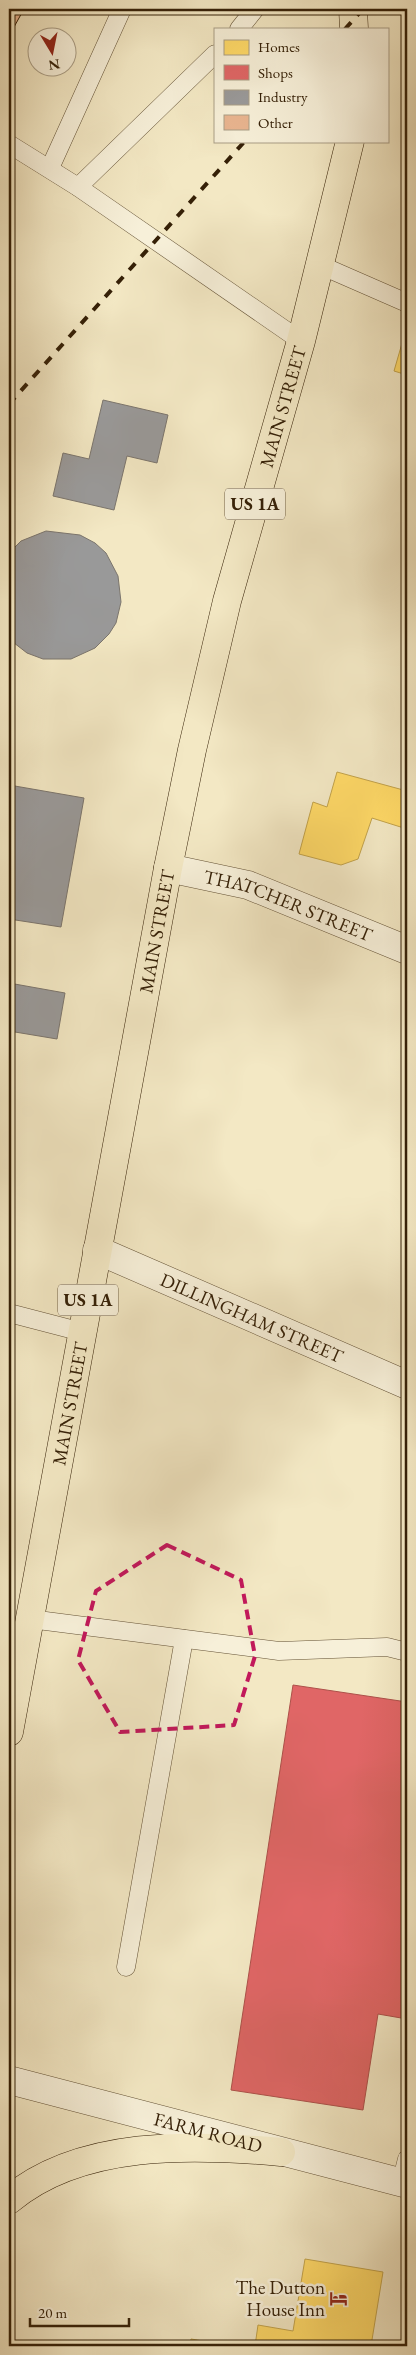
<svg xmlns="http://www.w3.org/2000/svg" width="416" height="2355" font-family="'EB Garamond',serif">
	<rect width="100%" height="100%" fill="#f3e8c4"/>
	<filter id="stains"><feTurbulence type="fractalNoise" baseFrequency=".004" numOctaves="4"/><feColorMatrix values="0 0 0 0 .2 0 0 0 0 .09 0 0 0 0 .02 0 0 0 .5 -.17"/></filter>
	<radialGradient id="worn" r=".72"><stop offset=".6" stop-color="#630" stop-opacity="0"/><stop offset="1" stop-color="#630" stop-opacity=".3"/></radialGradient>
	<g fill="#ffd966" stroke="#c2a24a">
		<path d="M407,326V375L394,371Z"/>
		<path d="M337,772L407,791V829L372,818L358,859L341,865L299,854L313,802L327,807Z"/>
		<path d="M305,2259L383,2272L371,2346L343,2344V2346H255L258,2325L293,2331Z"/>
		<path d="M191,2339L234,2346H190Z"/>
	</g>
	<path fill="#e06666" stroke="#ad514a" d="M293,1685L407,1702V2019L378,2014L363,2110L231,2090Z"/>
	<g fill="#999" stroke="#7b756d">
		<path d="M103,400L168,415L157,463L127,456L114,510L53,496L63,453L89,459Z"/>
		<path d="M46,531L80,535L95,543L106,553L118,576L121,602L116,623L109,634L95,648L71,659H43L27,653L9,639V553L21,541Z"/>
		<path d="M9,785L84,798L61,927L9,919Z"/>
		<path d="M9,983L65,993L57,1039L9,1031Z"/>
	</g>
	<path fill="#e8b48f" stroke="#352007" d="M9,9H24L9,36Z"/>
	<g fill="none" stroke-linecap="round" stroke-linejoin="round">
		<defs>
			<g id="service">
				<path d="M239,29L255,9"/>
				<path d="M9,144L78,187L301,341"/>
				<path d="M50,168L122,9"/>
				<path d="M78,187L215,54"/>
				<path d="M320,265L407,303"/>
				<path d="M9,1313L82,1332"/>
				<path d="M30,1619L279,1651L387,1647L407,1652"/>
				<path d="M126,1967L184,1639"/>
				<path d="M401,2183L407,2159"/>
			</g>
			<g id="minor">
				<path id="s1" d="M168,868L248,885L407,950"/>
				<path id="s2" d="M97,1250L407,1385"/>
			</g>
			<g id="tertiary">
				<path id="s3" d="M9,2080L407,2184"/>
			</g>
			<g id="primary">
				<path d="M353,9L354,29"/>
				<path id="s4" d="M9,1732L168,868L192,750L227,601L301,341L350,141"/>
				<path d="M9,2200C80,2140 193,2144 281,2152"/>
			</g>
		</defs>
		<use href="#service" stroke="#645236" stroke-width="19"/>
		<use href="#minor" stroke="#645236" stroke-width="29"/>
		<use href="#tertiary" stroke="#645236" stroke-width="29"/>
		<use href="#primary" stroke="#352007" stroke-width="29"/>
		<path stroke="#352007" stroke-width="3" stroke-dasharray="1 2.5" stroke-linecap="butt" d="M9,2123L11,2112"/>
		<use href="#service" stroke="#f7f0d9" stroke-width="18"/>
		<use href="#minor" stroke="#f7f0d9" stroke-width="28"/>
		<use href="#tertiary" stroke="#f7f0d9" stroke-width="28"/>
		<use href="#primary" stroke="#f3e8c4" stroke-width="28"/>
		<g stroke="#352007" stroke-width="4" stroke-dasharray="9 9" stroke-linecap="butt">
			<path d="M345,29L363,9"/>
			<path d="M9,404L245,141"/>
		</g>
	</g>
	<path fill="none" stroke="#c2185b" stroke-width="4" stroke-dasharray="10 6" stroke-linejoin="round" d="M167,1545L241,1580L255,1656L234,1725L120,1732L78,1660L96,1591Z"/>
	<defs>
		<symbol id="hotel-bare" viewBox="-9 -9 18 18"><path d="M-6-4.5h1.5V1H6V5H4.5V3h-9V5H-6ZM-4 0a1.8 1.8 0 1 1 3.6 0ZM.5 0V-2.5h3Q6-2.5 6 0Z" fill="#8f2418" stroke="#f7f0d9" stroke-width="2.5" paint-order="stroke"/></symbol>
	</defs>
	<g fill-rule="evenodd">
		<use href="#hotel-bare" x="326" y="2286" width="25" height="25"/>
	</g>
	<g text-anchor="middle" stroke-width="5" stroke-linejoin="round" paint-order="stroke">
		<g fill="#f7f0d9" stroke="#6f5e46" stroke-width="1">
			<rect x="225" y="488.5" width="60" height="31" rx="4"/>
			<rect x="58" y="1284.5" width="60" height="31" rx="4"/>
		</g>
		<g font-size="18" font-weight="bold" fill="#352007">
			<text x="255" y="510">US 1A</text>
			<text x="88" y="1306">US 1A</text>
		</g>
		<g font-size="19" fill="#352007" stroke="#f7f0d9">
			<text dy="7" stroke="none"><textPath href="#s4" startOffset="1354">MAIN STREET</textPath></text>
			<text dy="7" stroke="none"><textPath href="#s1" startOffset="126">THATCHER STREET</textPath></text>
			<text dy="7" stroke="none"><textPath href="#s4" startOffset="814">MAIN STREET</textPath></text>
			<text dy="7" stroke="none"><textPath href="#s2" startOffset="169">DILLINGHAM STREET</textPath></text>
			<text dy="7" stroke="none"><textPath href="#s4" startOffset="334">MAIN STREET</textPath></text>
			<text dy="7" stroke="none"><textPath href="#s3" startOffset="206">FARM ROAD</textPath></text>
		</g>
		<g font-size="19" fill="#352007" stroke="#f7f0d9" text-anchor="end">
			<text x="325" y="2294">The Dutton<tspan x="325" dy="22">House Inn</tspan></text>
		</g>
	</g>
	<rect width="416" height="2355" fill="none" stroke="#f3e8c4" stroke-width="30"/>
	<rect x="10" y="10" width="396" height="2335" fill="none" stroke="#352007" stroke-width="2.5"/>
	<rect x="15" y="15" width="386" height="2325" fill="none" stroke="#352007"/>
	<rect x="214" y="28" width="175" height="115" fill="#f7f0d9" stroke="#a99d85"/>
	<rect x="224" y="40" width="25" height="15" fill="#ffd966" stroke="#a99d85"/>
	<text x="258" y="52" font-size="15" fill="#352007">Homes</text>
	<rect x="224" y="65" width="25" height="15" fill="#e06666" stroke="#a99d85"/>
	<text x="258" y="78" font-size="15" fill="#352007">Shops</text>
	<rect x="224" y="90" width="25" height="15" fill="#999999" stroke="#a99d85"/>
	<text x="258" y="102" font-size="15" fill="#352007">Industry</text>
	<rect x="224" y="115" width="25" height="15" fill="#e8b48f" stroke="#a99d85"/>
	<text x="258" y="128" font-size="15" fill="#352007">Other</text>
	<g transform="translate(52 52) rotate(170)"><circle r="24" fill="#f7f0d9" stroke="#a99d85"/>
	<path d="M0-4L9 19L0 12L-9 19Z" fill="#8f2418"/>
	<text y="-8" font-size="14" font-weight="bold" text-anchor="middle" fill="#352007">N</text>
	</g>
	<path d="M30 2318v8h99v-8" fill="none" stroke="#352007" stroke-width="2.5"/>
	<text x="38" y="2318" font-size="15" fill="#352007" stroke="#f7f0d9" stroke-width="4" paint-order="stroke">20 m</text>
	<rect width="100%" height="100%" filter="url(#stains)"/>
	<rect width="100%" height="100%" fill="url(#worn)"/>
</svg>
